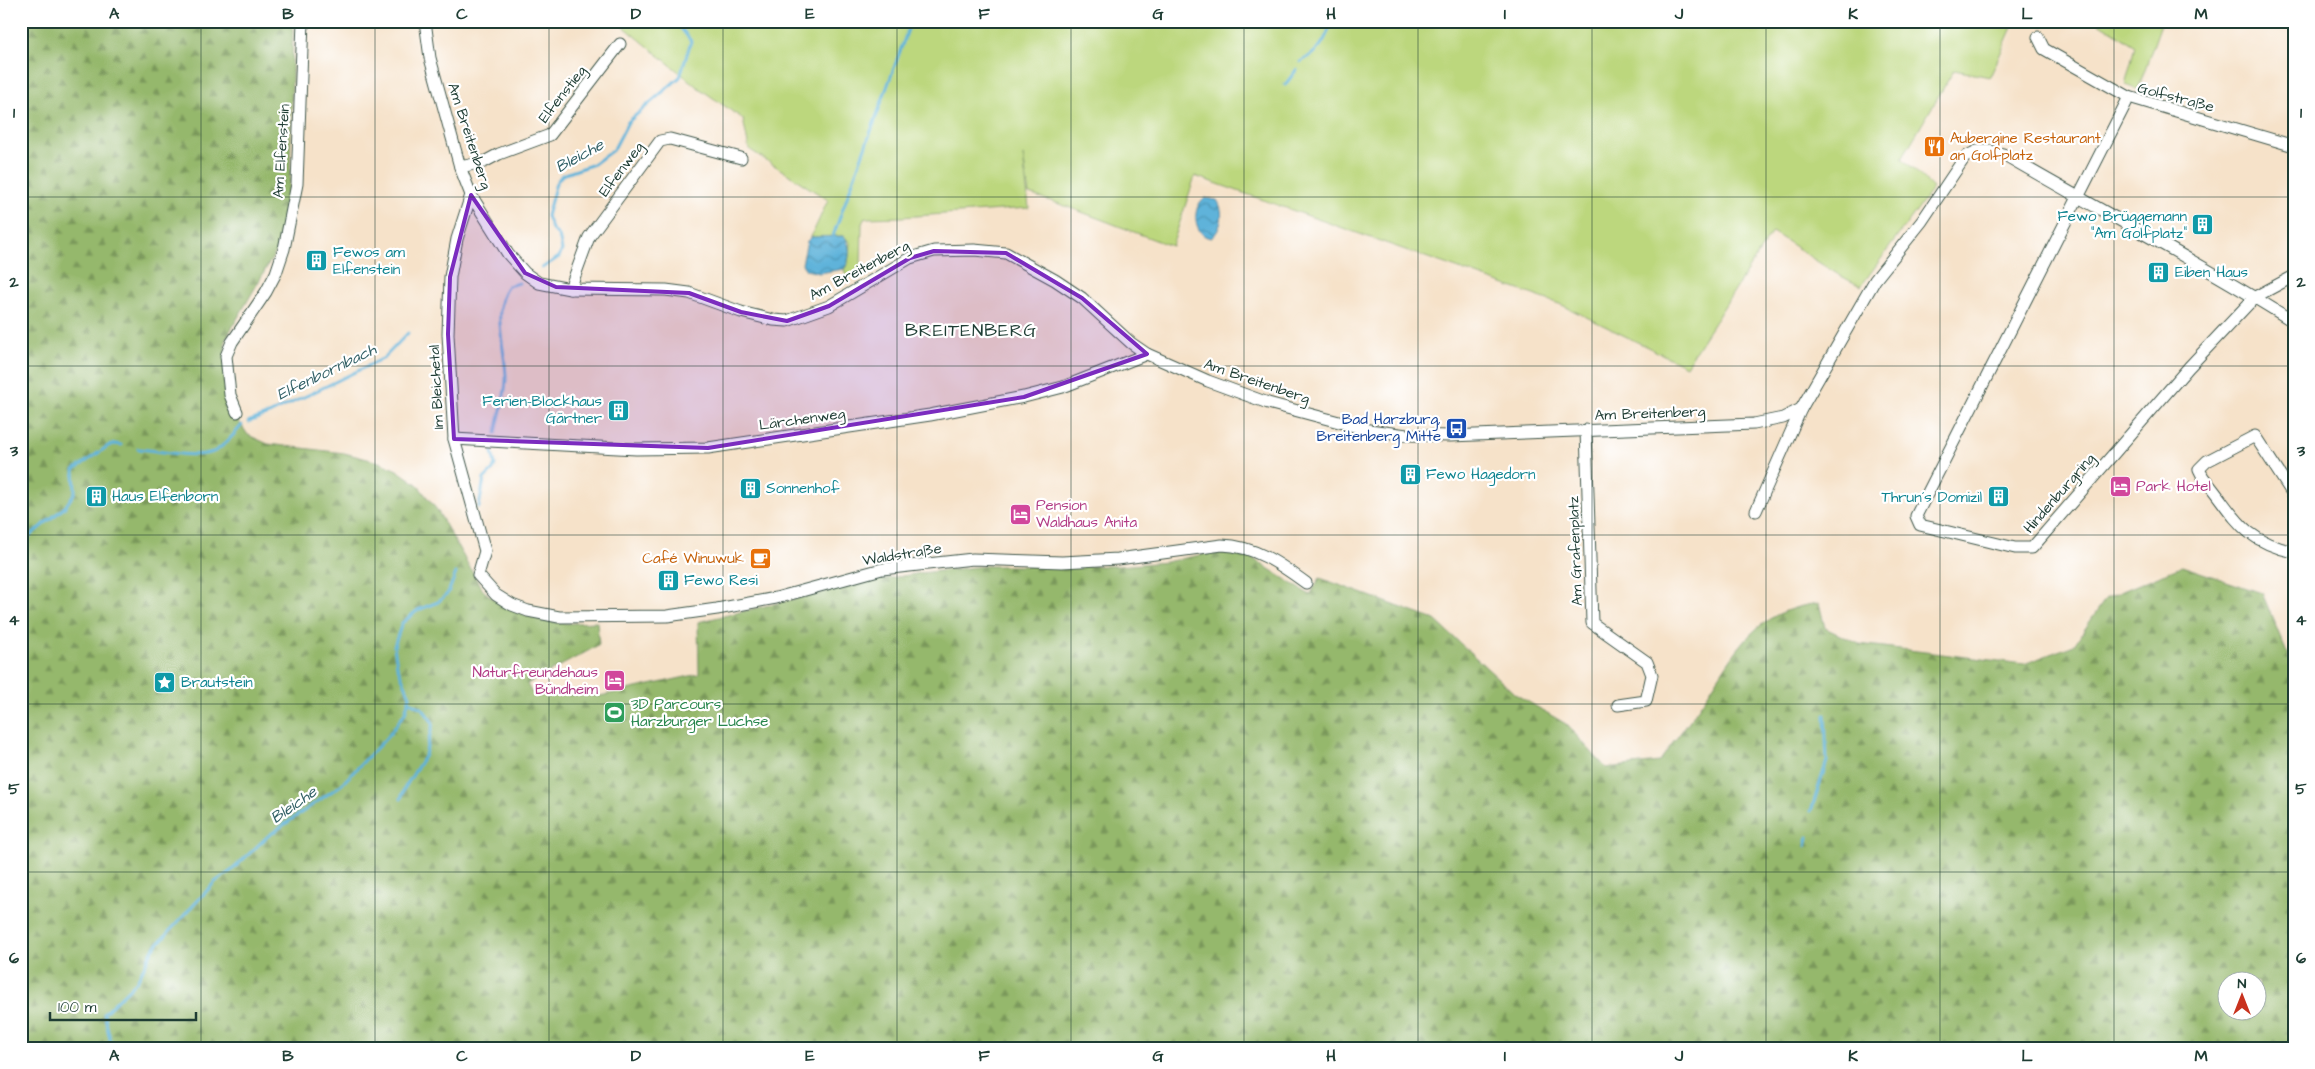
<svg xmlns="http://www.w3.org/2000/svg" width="2315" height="1069" font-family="'Architects Daughter',sans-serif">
	<defs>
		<pattern id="forest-firs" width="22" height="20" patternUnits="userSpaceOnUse" patternTransform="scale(1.25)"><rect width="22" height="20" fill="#95b86c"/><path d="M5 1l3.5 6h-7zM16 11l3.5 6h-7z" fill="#79975a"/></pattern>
		<pattern id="water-waves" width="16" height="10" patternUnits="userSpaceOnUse" patternTransform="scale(1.25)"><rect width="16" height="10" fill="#5eb3da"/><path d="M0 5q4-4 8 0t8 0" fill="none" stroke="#4d93b2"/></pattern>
	</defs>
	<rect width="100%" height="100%" fill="#fff"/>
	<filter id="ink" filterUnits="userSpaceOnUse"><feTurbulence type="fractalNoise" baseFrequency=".02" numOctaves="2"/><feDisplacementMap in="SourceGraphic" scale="10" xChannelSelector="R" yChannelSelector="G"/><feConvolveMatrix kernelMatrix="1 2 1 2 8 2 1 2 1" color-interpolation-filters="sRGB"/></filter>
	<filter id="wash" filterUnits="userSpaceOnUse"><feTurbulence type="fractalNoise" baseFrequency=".0096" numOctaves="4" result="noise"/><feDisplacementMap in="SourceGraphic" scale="20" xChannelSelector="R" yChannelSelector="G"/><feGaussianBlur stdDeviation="1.12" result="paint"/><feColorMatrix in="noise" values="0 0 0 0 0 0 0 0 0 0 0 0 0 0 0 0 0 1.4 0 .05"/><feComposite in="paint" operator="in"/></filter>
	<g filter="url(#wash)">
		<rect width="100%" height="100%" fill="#f6e2c9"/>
		<g fill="#bcd77d" stroke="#6e8a58">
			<path d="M617,21H2013V25L1990,77L1954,70L1902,158L1933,188L1861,286C1829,272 1802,250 1772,232L1686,366L1562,305L1195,176L1172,246C1124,229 1078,209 1029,194L1023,155L1029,208L901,217L866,218L862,223L861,267L847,279L844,269L848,264L850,243L844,236L811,237L828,200L749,149L743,119L696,86Z"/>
			<path d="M2096,21H2162L2138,89L2125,85L2135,46Z"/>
		</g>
		<path fill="url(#forest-firs)" stroke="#5a7a50" fill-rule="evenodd" d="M21,21H293L290,181L278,248L225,340V394L233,413L248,435L268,444L344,453L379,462L397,470L417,484L437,510L482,589C500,607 536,622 562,623C574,624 586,622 597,622L599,645L527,684L531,692L600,696L699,674L698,622L866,582L921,573L985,566H1119L1166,562L1210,553H1244L1310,595L1320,578L1435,620L1515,694L1566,724L1606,768L1659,762C1674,741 1690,721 1704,700C1737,650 1753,611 1819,603L1825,628L1859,644L2024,664L2074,645L2106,598L2182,566L2262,593L2294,670V1048H21ZM2228,982H2258V1012H2228Z"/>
		<g fill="url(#water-waves)" stroke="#3e7887">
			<path d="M1205,198L1217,200C1225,211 1222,230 1211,238C1193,236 1191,206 1205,198Z"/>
			<path d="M844,236C851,244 851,260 844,269L819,273L806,270L802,264L807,241L811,237Z"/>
		</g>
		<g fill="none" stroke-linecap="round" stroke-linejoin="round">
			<g stroke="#5eb3da" stroke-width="3">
				<path d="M1300,62C1319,52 1325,42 1332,21"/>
				<path d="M1285,85L1297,69"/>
				<path d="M833,236L911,21"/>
				<path d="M542,268L559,257L562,250L559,236L552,229L547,216L556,183L562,175L594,164L614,149L628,122L680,77L691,41L680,27L679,21"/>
				<path d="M248,422L269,414L384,358L408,333"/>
				<path d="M496,433C499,416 505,398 506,380C507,354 490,308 508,286L519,283"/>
				<path d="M138,449C158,450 195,459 213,452C224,447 234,434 242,425"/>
				<path d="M479,507L484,479L493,470L495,464L492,452"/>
				<path d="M21,543L65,507L75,492L74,470L108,446L115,444L121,445"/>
				<path d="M401,799L404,789L425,755L433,723L423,709L408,701"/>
				<path d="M1811,811L1827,761L1825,715"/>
				<path d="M1806,846L1808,837"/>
				<path d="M112,1048L104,1013L137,981L153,949L215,882L231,871L268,836L341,785L389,735L405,713L410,696L397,666L394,646L402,623L418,610L438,602L448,593L456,573"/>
			</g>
		</g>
	</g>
	<g filter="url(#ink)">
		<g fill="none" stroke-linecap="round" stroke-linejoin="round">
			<defs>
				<g id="minor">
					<path d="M425,21L430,58L460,167L471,195L508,254L525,273L539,283L570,289L666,290L689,293L741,312L773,320L787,321L829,306L910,258L934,251L974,250L1006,253L1055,280L1082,298L1131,343L1147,354L1208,381L1268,403L1369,430L1407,435L1450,436L1754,424L1783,418L1801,409L1875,280L1922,221L1965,157L1977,151H1991L2003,154C2100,211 2200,262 2294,322"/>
					<path d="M2038,37L2044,49L2129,97"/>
					<path d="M2294,146L2129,97L1916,516L1920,525L2015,548H2032L2189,367L2255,297L2294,276"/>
					<path d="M460,167L484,162L499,154L550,135L620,44"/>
					<path d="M471,195L457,239L450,277L448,334L454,439L485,551L478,575L496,595L512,605L528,611L559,617L667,616L717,609L776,598L882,569L973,559L1062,562L1118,559L1222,545C1255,546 1280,564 1306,583"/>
					<path d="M570,289L589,237L660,141L670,139L741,158"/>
					<path d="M237,412L230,395L226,356L232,342L266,292L276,273L284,249L297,184L303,21"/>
					<path d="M1586,430L1592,623L1647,662L1652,675L1646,701L1618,705"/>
					<path d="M454,439L636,449L708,448L930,415L1024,397L1063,387L1147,354"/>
					<path d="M2294,496L2255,436L2207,461L2199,469L2203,477C2235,515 2240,540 2294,552"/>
					<path d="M1756,511L1801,409"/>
				</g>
			</defs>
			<use href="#minor" stroke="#3f564a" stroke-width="13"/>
			<use href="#minor" stroke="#fff" stroke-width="11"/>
		</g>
	</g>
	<path fill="#7b2cbf" fill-opacity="0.2" stroke="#7b2cbf" stroke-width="4" stroke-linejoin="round" d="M471,195L525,273L556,287L689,293L741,312L787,321L829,306L910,258L934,251L1006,253L1082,298L1147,354L1024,397L708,448L454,439L448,334L450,277Z"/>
	<path fill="none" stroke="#1f3d34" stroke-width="1" stroke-opacity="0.55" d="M201,21V1048M375,21V1048M549,21V1048M723,21V1048M897,21V1048M1071,21V1048M1244,21V1048M1418,21V1048M1592,21V1048M1766,21V1048M1940,21V1048M2114,21V1048M21,197H2294M21,366H2294M21,535H2294M21,704H2294M21,872H2294"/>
	<defs>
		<symbol id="restaurant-square" viewBox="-11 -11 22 22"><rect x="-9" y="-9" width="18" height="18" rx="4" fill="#e8710a" stroke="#fff"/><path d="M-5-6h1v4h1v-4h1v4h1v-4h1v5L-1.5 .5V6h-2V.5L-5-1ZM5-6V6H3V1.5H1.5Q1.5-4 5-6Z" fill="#fff"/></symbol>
		<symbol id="building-square" viewBox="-11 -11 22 22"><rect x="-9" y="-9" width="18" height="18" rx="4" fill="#0f9aa8" stroke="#fff"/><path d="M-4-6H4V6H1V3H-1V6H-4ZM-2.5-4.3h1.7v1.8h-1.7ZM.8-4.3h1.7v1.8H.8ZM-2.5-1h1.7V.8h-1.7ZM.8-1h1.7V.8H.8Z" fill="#fff"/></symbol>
		<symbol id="bus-square" viewBox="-11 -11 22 22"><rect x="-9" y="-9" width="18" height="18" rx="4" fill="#1a4fb4" stroke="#fff"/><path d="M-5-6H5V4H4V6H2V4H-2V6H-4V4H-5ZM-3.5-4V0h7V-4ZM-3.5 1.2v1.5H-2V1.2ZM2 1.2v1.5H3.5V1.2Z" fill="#fff"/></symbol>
		<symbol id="hotel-square" viewBox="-11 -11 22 22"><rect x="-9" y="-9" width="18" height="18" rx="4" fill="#d1479c" stroke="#fff"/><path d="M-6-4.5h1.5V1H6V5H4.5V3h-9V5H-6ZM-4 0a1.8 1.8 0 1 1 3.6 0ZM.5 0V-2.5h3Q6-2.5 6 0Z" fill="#fff"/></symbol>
		<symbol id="cafe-square" viewBox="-11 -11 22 22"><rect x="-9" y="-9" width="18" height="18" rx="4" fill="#e8710a" stroke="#fff"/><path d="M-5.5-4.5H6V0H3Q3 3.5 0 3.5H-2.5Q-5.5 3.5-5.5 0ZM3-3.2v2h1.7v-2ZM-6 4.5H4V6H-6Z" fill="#fff"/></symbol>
		<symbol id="sight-square" viewBox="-11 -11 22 22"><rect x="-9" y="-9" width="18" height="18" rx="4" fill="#0f9aa8" stroke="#fff"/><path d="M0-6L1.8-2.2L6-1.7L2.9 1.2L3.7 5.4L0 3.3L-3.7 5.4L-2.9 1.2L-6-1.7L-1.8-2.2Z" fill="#fff"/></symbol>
		<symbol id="stadium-square" viewBox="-11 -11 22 22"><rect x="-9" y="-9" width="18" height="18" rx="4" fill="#2e9e5b" stroke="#fff"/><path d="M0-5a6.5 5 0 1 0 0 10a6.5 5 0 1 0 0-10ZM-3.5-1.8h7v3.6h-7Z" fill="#fff"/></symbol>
	</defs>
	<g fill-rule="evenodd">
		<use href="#restaurant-square" x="1922" y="134" width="25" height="25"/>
		<use href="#building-square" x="2190" y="212" width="25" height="25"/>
		<use href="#building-square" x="304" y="248" width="25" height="25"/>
		<use href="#building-square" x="2146" y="260" width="25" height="25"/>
		<use href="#building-square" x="606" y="398" width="25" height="25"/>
		<use href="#bus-square" x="1444" y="416" width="25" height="25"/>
		<use href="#building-square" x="1398" y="462" width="25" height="25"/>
		<use href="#hotel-square" x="2108" y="474" width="25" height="25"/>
		<use href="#building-square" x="738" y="476" width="25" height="25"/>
		<use href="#building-square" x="84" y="484" width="25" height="25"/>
		<use href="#building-square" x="1986" y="484" width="25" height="25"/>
		<use href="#hotel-square" x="1008" y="502" width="25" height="25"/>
		<use href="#cafe-square" x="748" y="546" width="25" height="25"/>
		<use href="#building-square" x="656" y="568" width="25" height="25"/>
		<use href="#hotel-square" x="602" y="668" width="25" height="25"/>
		<use href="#sight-square" x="152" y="670" width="25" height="25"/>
		<use href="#stadium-square" x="602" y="700" width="25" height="25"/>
	</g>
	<g text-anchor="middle" stroke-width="4.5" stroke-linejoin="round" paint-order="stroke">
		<g font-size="15" fill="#1f3d34" stroke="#fff">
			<text transform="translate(562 94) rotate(-52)" y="5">Elfenstieg</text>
			<text transform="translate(2176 97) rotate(15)" y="5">Golfstraße</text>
			<text transform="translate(470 136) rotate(72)" y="5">Am Breitenberg</text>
			<text transform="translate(281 151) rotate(-86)" y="5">Am Elfenstein</text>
			<text transform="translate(621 169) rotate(-53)" y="5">Elfenweg</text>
			<text transform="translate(859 270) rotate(-28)" y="5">Am Breitenberg</text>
			<text transform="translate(1257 381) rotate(19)" y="5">Am Breitenberg</text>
			<text transform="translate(436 387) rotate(-93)" y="5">Im Bleichetal</text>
			<text transform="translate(1650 413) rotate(-2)" y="5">Am Breitenberg</text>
			<text transform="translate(802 419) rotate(-8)" y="5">Lärchenweg</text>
			<text transform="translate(2059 493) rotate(-49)" y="5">Hindenburgring</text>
			<text transform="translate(1575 551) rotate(-92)" y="5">Am Grafenplatz</text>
			<text transform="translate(902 554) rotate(-9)" y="5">Waldstraße</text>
		</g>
		<g font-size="15" fill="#c56008" stroke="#fff" text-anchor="start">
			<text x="1950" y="143">Aubergine Restaurant<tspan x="1950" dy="17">an Golfplatz</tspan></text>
			<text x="744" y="563" text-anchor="end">Café Winuwuk</text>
		</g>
		<g font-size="15" fill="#0d838f" stroke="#fff" text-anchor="start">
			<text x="2187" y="221" text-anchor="end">Fewo Brüggemann<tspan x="2187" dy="17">"Am Golfplatz"</tspan></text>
			<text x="333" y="257">Fewos am<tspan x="333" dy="17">Elfenstein</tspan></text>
			<text x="2175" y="277">Eiben Haus</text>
			<text x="602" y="406" text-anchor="end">Ferien-Blockhaus<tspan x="602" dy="17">Gärtner</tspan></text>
			<text x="1426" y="479">Fewo Hagedorn</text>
			<text x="766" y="493">Sonnenhof</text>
			<text x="112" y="501">Haus Elfenborn</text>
			<text x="1982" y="502" text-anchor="end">Thrun´s Domizil</text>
			<text x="684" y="585">Fewo Resi</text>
			<text x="181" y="687">Brautstein</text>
		</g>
		<g font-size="15" fill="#164399" stroke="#fff" text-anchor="end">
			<text x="1441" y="424">Bad Harzburg,<tspan x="1441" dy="17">Breitenberg Mitte</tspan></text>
		</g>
		<g font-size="15" fill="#b23c85" stroke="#fff" text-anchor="start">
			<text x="2136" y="491">Park Hotel</text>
			<text x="1036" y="510">Pension<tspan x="1036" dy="17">Waldhaus Anita</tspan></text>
			<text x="598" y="677" text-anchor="end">Naturfreundehaus<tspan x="598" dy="17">Bündheim</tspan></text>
		</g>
		<g font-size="15" fill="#27864d" stroke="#fff" text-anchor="start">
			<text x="631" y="709">3D Parcours<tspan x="631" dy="17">Harzburger Luchse</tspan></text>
		</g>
		<g font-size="16" font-style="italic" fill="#326066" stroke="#fff">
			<text transform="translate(579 155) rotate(-29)" y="6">Bleiche</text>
			<text transform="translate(326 371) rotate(-26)" y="6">Elfenbornbach</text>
			<text transform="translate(293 804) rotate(-35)" y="6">Bleiche</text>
		</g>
		<g font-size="18" letter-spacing="1" fill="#1f3d34" stroke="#fff">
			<text x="971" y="336">BREITENBERG</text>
		</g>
	</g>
	<rect width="2315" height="1069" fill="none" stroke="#fff" stroke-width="55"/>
	<g transform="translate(2242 996)"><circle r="24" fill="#ffffff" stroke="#a5b1ae"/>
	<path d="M0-4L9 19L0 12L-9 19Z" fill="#c8321e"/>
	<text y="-8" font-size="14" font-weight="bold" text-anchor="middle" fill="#1f3d34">N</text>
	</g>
	<path d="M50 1012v8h146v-8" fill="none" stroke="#1f3d34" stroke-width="2.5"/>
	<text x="58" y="1012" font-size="15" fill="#1f3d34" stroke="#ffffff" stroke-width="4" paint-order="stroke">100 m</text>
	<rect x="28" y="28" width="2260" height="1014" fill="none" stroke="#1f3d34" stroke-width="2"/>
	<g font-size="16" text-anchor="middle" font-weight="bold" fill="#1f3d34">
		<text x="114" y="19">A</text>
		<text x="288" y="19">B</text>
		<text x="462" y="19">C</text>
		<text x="636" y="19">D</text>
		<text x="810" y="19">E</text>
		<text x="984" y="19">F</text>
		<text x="1158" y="19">G</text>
		<text x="1331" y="19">H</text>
		<text x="1505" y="19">I</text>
		<text x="1679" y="19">J</text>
		<text x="1853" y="19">K</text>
		<text x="2027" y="19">L</text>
		<text x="2201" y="19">M</text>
		<text x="14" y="118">1</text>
		<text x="2301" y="118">1</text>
		<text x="14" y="287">2</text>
		<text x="2301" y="287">2</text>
		<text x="14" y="456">3</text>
		<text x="2301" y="456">3</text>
		<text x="14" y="625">4</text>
		<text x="2301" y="625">4</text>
		<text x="14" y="794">5</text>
		<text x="2301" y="794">5</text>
		<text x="14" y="963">6</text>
		<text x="2301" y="963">6</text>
		<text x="114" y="1061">A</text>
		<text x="288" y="1061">B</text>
		<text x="462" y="1061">C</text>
		<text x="636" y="1061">D</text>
		<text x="810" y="1061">E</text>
		<text x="984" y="1061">F</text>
		<text x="1158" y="1061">G</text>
		<text x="1331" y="1061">H</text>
		<text x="1505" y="1061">I</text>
		<text x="1679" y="1061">J</text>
		<text x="1853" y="1061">K</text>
		<text x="2027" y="1061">L</text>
		<text x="2201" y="1061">M</text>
	</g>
</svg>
